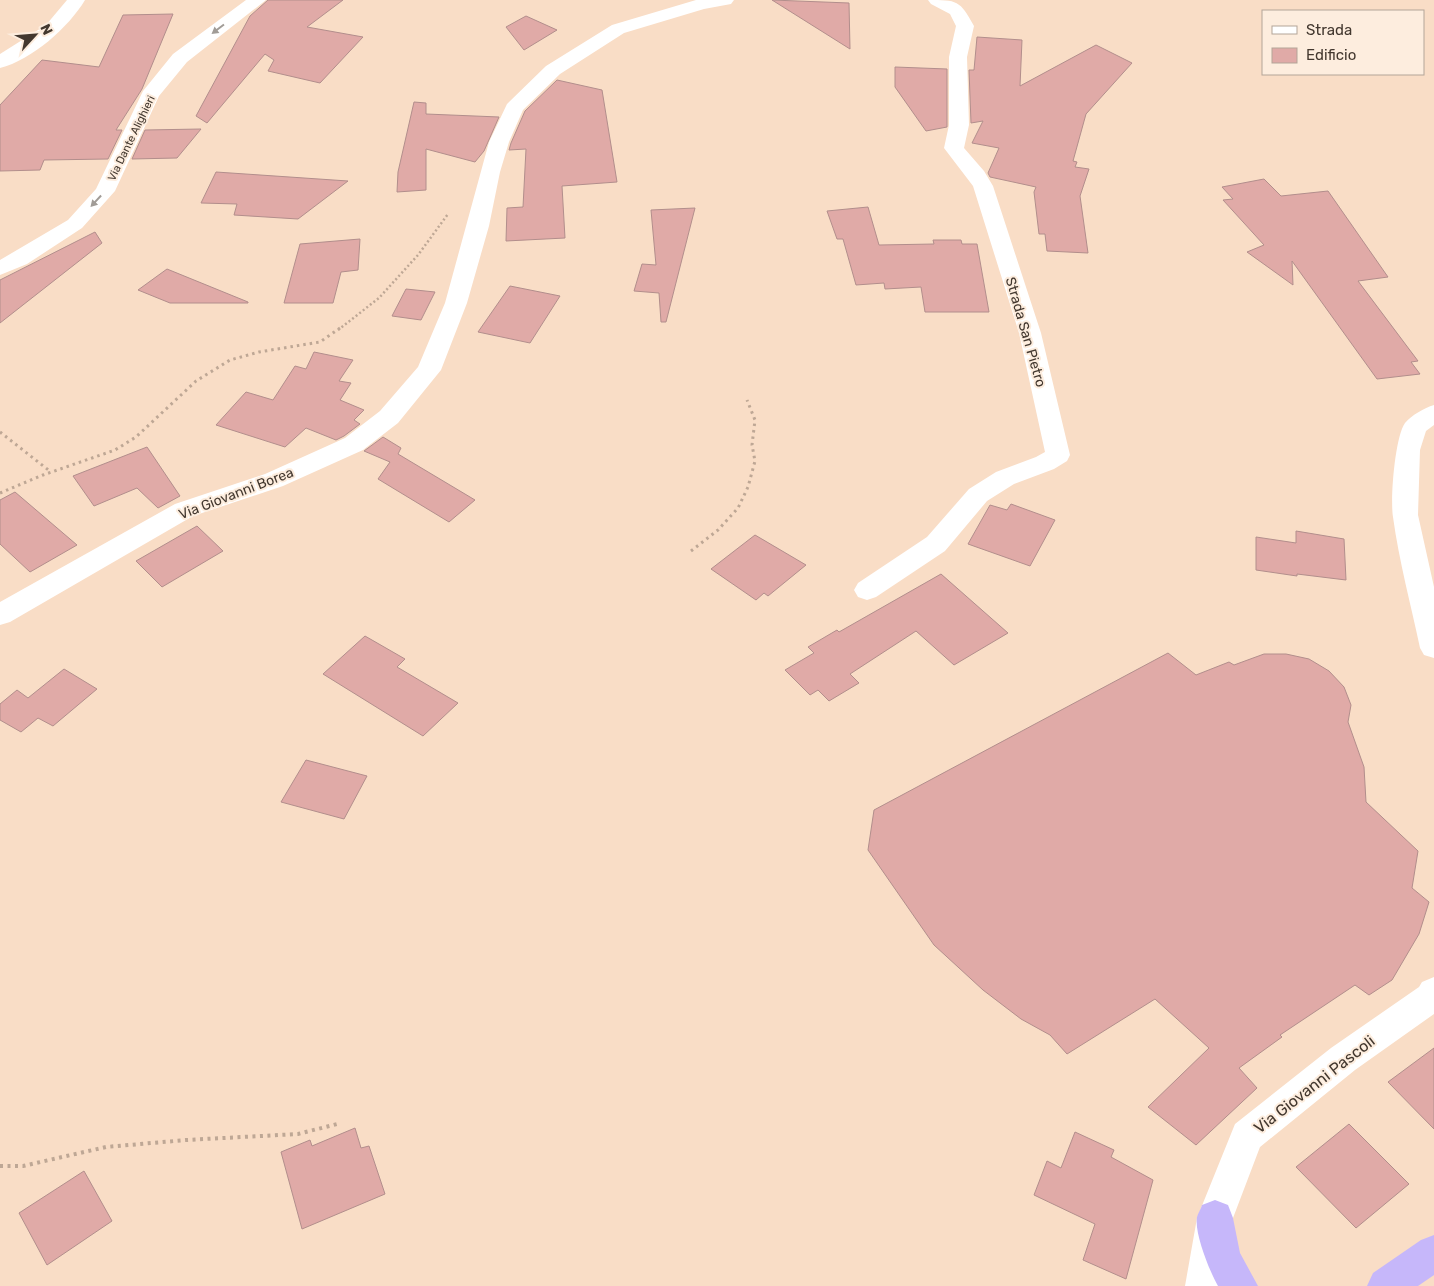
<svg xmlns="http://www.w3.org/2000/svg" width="1434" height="1286" font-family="Rubik,sans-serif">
	<rect width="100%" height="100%" fill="#f9ddc6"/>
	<g fill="#e0aaa7" stroke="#b28e8c">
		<path d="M268,0H343L307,27L363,37L320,83L268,71L274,60L265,54L207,123L196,116L250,16Z"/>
		<path d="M772,0L849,3L850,49Z"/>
		<path d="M173,14L142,89L116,130H122L108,159L44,160L40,170L0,171V105L42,60L99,67L123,15Z"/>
		<path d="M526,16L557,30L524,50L506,27Z"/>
		<path d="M977,37L1022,40L1020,86L1096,45L1132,63L1086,114L1073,161L1077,162L1075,167L1089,169L1080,196L1088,253L1047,251L1045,234H1039L1034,192L1036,187L990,177L988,173L999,148L972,143L983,121L971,123L969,70H974Z"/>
		<path d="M895,67L947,69V127L926,131L895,87Z"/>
		<path d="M557,80L602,90L617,182L562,186L565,238L506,241L507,208L523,207L526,149L509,150L511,143L525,111Z"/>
		<path d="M414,102L426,103V114L499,117L484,151L475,162L426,149V190L397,192L398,172Z"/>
		<path d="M201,129L177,158L132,159L145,130Z"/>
		<path d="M216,172L348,181L298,219L234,215L237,204L201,203Z"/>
		<path d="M1264,179L1281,196L1328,191L1388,277L1358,281L1418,361L1411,362L1420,374L1377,379L1292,261L1293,285L1247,252L1264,245L1223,200L1233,199L1222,187Z"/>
		<path d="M868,207L879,245L934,244L933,240H961L962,244H977L989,312H925L921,287L885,289L884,283L856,285L843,239H837L827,211Z"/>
		<path d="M695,208L666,322H661L659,293L634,291L642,264L656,265L651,210Z"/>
		<path d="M95,232L102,243L0,323V280Z"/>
		<path d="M360,239L358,270L341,272L333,303H284L300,244Z"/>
		<path d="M167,269L248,302V303H170L138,290Z"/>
		<path d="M510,286L560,296L530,343L478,332Z"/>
		<path d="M406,289L435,292L421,320L392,316Z"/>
		<path d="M314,352L353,360L339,381L351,383L340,400L364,410L354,420L360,424L344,436L336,440L306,428L285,447L216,425L246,392L273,400L295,366L306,369Z"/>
		<path d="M383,437L401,448L398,454L475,500L449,522L378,479L390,462L364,451Z"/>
		<path d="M147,447L180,496L158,508L137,488L94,506L73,476Z"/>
		<path d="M15,492L77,545L30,572L0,544V500Z"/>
		<path d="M1011,504L1055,520L1030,566L968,544L990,505L1007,510Z"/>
		<path d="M197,526L223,551L162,587L136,561Z"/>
		<path d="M1296,531L1344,539L1346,580L1297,574V576L1256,570V537L1296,543Z"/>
		<path d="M755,535L806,565L768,596L764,593L756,600L711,569Z"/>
		<path d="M941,574L1008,633L954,665L916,631L850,674L859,683L829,701L818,690L810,695L785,670L814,653L808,647L837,630L839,632Z"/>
		<path d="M365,636L405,659L397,667L458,703L423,736L323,674Z"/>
		<path d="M1168,653L1196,675L1229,662L1234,665L1264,654H1286L1309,659L1329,671L1344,687L1351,705L1348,722L1364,767L1366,802L1418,851L1412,888L1429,902L1419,934L1392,980L1369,995L1355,985L1280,1035L1282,1037L1239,1068L1257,1088L1196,1145L1148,1107L1209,1048L1155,999L1067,1054L1050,1035L1021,1019L983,990L934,945L868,850L874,810Z"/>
		<path d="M64,669L97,689L53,726L38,718L21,732L0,720V704L17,690L28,698Z"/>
		<path d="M306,760L367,776L344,819L281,802Z"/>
		<path d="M1434,1048V1129L1388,1082Z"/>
		<path d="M1349,1124L1409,1184L1356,1228L1296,1167Z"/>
		<path d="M355,1128L361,1148L369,1146L385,1194L302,1229L281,1152L310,1140L312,1146Z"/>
		<path d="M1075,1132L1114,1150L1111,1157L1153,1180L1126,1279L1083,1260L1095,1224L1034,1195L1047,1161L1061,1168Z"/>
		<path d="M84,1171L112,1221L47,1265L19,1213Z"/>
	</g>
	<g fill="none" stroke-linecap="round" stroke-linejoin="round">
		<path stroke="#bea795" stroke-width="2.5" stroke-dasharray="2 2.5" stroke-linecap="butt" d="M338,330L379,298L418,255L448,214"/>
		<g stroke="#bea795" stroke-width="3" stroke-dasharray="2.5 4" stroke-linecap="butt">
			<path d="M0,432L51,472"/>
			<path d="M0,493L43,475L115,450L136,437L196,381L230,360L259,352L320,342L340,328"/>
			<path d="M691,551L718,530L738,508L748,487L755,461L752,445L755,420L747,400"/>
		</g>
		<path stroke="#bea795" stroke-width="4" stroke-dasharray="3 4.5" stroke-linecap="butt" d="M0,1166H23L106,1147L186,1140L298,1134L337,1124"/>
		<g fill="#fff" fill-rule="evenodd">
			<path d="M246,0H266L187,62L159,96L115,191L82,228L27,264L0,275V260L68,220L96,189L143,91L173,54Z"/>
			<path d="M928,0C957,0 960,0 974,26L967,57L969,125L964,148L984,171L993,186L1041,333L1070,455L1067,461L1054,469L1014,484L987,501L945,551L876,597L867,600L858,597L854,590L858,583L927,537L969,489L996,472L1036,457L1045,452L1019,333L973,186L944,148L949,125V57L956,26L950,14L931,4Z"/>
			<path d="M1434,405V425L1426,431L1420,450L1418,515L1434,587V658L1424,655L1420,648C1411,605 1399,561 1393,517C1390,499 1395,437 1405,423C1412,415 1424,408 1434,405Z"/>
			<path d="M1434,977V1014L1355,1070L1260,1147L1233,1218L1223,1286H1185L1197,1218L1235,1124L1331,1048L1419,987L1422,982Z"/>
		</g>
		<g fill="#fff" fill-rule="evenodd">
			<path d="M67,0H85C69,27 32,60 0,68V54L46,25Z"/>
			<path d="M696,0H734L731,4L704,9L624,33L560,74L523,110L509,142L500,172L489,226L467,303L441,370L398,423L363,450L283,486L193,516L10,622L0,625V602L175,504L265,474L345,438L380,411L418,367L445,303L489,142L507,104L546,66L612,25Z"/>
		</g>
		<g fill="#c6b7fa" fill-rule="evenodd">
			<path d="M1215,1200L1228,1205L1233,1218L1240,1253L1258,1286H1218C1210,1272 1194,1233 1197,1217C1198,1213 1201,1209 1202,1205Z"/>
			<path d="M1434,1235V1275L1418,1286H1367L1373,1273L1421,1240Z"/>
		</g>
	</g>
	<defs><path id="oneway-solid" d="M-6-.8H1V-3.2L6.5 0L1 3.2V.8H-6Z" transform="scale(1.25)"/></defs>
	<g fill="#a19c97">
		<use href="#oneway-solid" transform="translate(218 29) rotate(143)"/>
		<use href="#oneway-solid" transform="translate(96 201) rotate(133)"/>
	</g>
	<g text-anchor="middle" stroke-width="4" stroke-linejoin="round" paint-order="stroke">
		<g font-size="11" fill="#43382f" stroke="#fdedde">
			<text transform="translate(131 138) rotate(-64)" y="4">Via Dante Alighieri</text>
		</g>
		<g font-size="14" fill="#43382f" stroke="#fdedde">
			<text transform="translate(1026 332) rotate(74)" y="5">Strada San Pietro</text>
			<text transform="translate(236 493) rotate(-21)" y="5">Via Giovanni Borea</text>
		</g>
		<g font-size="16" fill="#43382f" stroke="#fdedde">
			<text transform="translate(1314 1084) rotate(-38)" y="6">Via Giovanni Pascoli</text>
		</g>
	</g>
	<rect x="1262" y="10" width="162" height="65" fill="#fdedde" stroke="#b3a598"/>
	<rect x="1272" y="26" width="25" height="8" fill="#ffffff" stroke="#b3a598"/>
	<text x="1306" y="35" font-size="15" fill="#43382f">Strada</text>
	<rect x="1272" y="48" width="25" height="15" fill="#e0aaa7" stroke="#b3a598"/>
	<text x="1306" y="60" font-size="15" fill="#43382f">Edificio</text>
	<g transform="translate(35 35) rotate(64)" stroke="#fdedde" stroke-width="4" paint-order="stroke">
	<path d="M0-4L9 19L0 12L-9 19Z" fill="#43382f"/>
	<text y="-8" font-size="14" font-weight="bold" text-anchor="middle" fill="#43382f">N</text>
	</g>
</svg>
